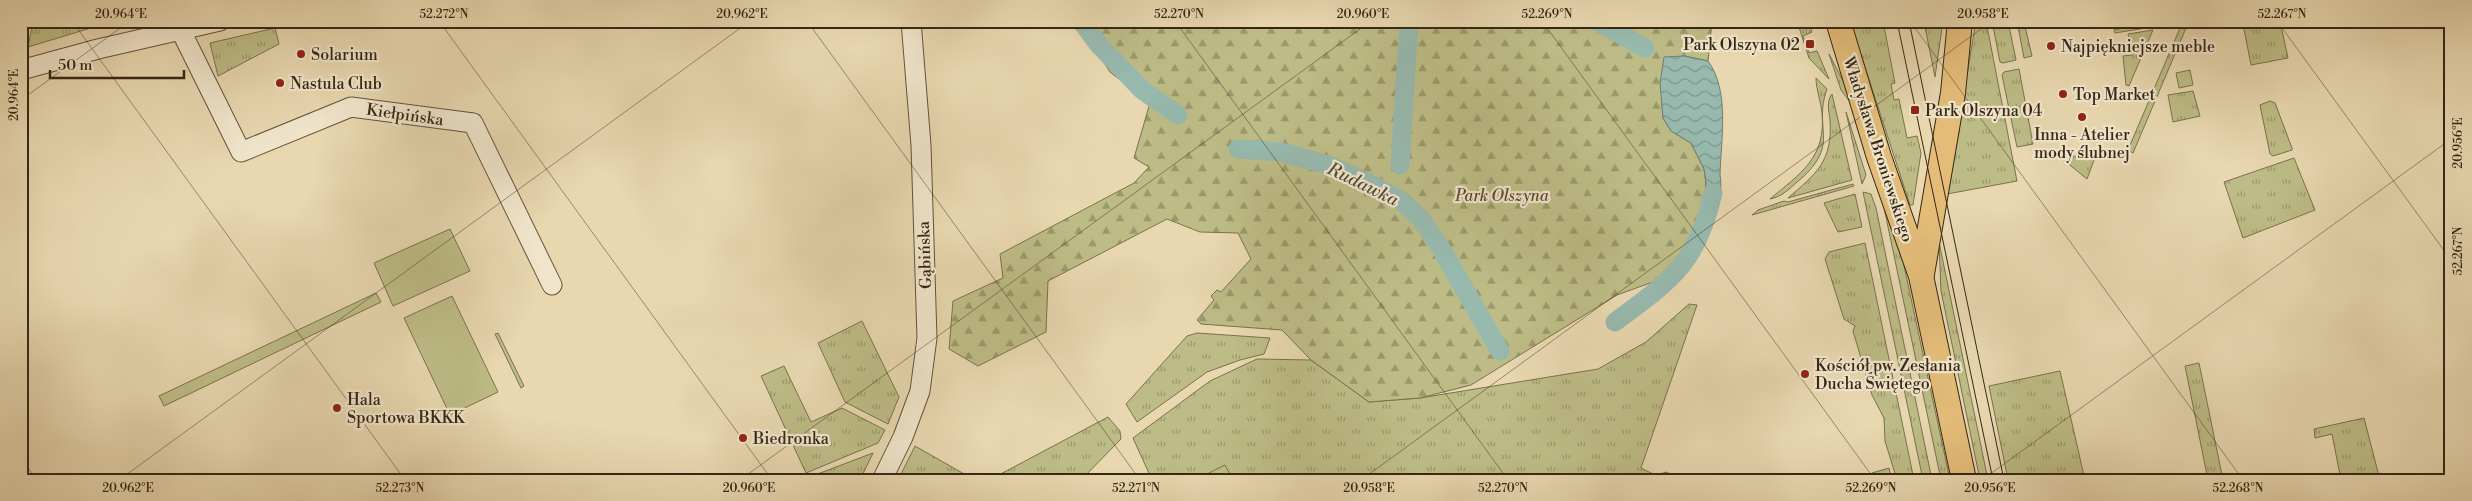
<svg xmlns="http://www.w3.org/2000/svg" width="2472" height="501" font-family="'Libre Bodoni',serif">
	<defs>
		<pattern id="grass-tufts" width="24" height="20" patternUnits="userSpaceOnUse" patternTransform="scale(1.25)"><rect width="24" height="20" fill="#bdbc86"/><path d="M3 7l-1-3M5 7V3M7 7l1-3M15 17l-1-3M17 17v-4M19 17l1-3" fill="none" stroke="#9a996c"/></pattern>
		<pattern id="forest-firs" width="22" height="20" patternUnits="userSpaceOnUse" patternTransform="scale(1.25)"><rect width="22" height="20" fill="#bdbc86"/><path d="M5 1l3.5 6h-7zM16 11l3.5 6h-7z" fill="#9a996c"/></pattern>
		<pattern id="water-waves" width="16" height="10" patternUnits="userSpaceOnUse" patternTransform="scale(1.25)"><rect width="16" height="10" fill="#97b9ae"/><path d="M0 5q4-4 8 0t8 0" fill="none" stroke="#7c968c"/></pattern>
	</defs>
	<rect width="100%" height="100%" fill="#e8d7af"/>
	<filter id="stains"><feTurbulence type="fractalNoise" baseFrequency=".004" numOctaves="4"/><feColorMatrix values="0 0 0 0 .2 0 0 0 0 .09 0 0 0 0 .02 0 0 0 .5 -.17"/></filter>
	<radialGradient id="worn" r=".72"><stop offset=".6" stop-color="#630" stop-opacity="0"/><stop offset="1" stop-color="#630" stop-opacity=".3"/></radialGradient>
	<g fill="url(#grass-tufts)" stroke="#7a724e">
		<path d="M33,21H91V28L28,47Z"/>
		<path d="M1797,21H1808L1812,32L1803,36L1809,53L1817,51L1829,79L1809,58Z"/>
		<path d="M1850,21H1883L1895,83L1891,84L1894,100L1899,99L1907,138L1917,136L1921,153L1913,205H1910Z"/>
		<path d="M1943,21L1935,77L1924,22Z"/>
		<path d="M1976,21H1986L2017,181L1947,194Z"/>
		<path d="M1992,21H2008L2016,60L2003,63L2000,62Z"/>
		<path d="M2017,21L2024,22L2032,56L2024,58Z"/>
		<path d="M2126,21H2150L2153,25L2152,27L2115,33L2114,30L2127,27Z"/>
		<path d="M2183,21H2189L2133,153L2128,150Z"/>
		<path d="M2197,21H2226L2198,28L2195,25Z"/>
		<path d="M2261,21H2280L2288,58L2251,65L2243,24Z"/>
		<path d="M275,28L279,44L218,76L210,43Z"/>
		<path d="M2153,30L2129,86L2126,85L2123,56L2132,55L2128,34Z"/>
		<path d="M1829,54L1854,102L1897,233L1950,480H1941L1883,203L1850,102L1841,90Z"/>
		<path d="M2019,69L2033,144L2017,147L2002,75L2004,72Z"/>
		<path d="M2190,70L2193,85L2179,88L2176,73Z"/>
		<path d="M1816,78L1827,89C1812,131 1843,144 1796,183C1788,190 1781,197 1770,199C1801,173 1826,158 1822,113C1821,102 1816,89 1816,78Z"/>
		<path d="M2193,91L2200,116L2173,122L2168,95Z"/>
		<path d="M1832,94L1852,180L1788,198C1816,174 1833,161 1830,120C1829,111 1826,102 1832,94Z"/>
		<path d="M2270,101L2275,103L2292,148V150L2273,156L2270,154L2260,105Z"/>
		<path d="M1846,112L1866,175L1862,184Z"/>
		<path d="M2096,155L2087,179L2060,157Z"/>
		<path d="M2294,158L2315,210L2243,238L2224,182Z"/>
		<path d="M1853,184L1854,186L1752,215L1758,210L1784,201L1788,202Z"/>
		<path d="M1863,192L1871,194L1876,208L1932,480H1923Z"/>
		<path d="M1855,194L1862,227L1838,232L1824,203Z"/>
		<path d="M1939,242L1988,480H1980L1941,291Z"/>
		<path d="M1865,243L1914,480H1897L1885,441L1884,418L1872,395L1853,331L1855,326L1844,319L1825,259L1829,252Z"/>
		<path d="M1689,304L1697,305L1641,468L1655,475L1667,472L1678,480H1152L1133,438L1210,381L1257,359L1311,360L1369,402L1420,398L1598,369L1646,342Z"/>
		<path d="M862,321L899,397L888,424L845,402L818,343Z"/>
		<path d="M1197,333L1270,338L1264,354L1240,360L1207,372L1137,422L1126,404L1187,336Z"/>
		<path d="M2199,363L2223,480H2208L2185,366Z"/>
		<path d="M784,366L811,422L842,408L885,430L878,443L806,473L761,376Z"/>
		<path d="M2060,371L2085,480H2008L1989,386Z"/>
		<path d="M1108,417L1120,431L1121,439L1081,480H996L995,477Z"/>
		<path d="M2364,418L2380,480H2341L2332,434L2315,438L2314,429Z"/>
		<path d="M915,446L973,479V480H898Z"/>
		<path d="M873,453L860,480L807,478Z"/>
		<path d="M1889,468L1892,480H1873L1872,473Z"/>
	</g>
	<path fill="url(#forest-firs)" stroke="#7a724e" d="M1077,21H1712L1708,61L1684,56L1662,103L1663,118L1671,131L1691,143L1704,169L1706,183L1704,218L1691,246L1679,265L1661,279L1617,295L1471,385L1420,398L1369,402L1311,360L1282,330L1201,324L1197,320L1214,300L1211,296L1217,290L1221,292L1251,259L1238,233L1200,232L1167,219L1048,281L1046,332L978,366L949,349L953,301L1003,278L1000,254L1134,183L1149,167L1134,158L1150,103L1110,72Z"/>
	<g fill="#bdbc86" stroke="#7a724e">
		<path d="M450,229L470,271L393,306L374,263Z"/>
		<path d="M376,293L381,302L164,406L159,396Z"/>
		<path d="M452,296L498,392L450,415L404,318Z"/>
		<path d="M498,333L524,386L521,388L495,334Z"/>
		<path d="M1225,465L1233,480H1207L1205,475Z"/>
	</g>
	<path fill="url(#water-waves)" stroke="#707f71" d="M1684,56L1708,61C1730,91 1721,139 1720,175C1723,190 1718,207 1709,219L1704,218L1706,183L1704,169L1691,143L1671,131L1663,118L1660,83L1664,57Z"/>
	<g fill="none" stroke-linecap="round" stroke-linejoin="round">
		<g stroke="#97b9ae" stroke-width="19">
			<path d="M1081,21L1099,45L1142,90L1178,115"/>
			<path d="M1596,21L1645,48"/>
			<path d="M1238,149L1281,152L1331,166L1369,183L1402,201L1420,218L1439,245L1500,351"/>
			<path d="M1400,165L1409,21"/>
			<path d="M1615,322C1671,280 1697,264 1713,193"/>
		</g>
		<defs>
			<g id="minor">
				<path d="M181,31L241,152L351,107L473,123L552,285"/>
				<path d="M21,70L98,49L220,21"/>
				<path d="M882,480L903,437L920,391L927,338L921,145L911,21"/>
			</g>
			<g id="major">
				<path d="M1838,21L1879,157L1921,276L1964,480"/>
				<path d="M1922,274L1953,93L1960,21"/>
			</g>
		</defs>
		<use href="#minor" stroke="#62533c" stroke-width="21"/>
		<use href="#major" stroke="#362715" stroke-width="26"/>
		<use href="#minor" stroke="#f0e5cb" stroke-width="19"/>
		<use href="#major" stroke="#e4bc78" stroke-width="24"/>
		<g stroke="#362715" stroke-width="1">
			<path d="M1897,21L1993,480"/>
			<path d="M1909,21L2004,480"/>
		</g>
	</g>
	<path fill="none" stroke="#362715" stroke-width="1" stroke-opacity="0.45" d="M72,21L405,480M439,21L772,480M807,21L1140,480M1175,21L1508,480M1542,21L1875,480M1910,21L2243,480M2277,21L2451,260M21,100L130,21M21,458L37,480M119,480L750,21M740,480L1371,21M1361,480L1992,21M1982,480L2451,139"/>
	<g fill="#8f2418" stroke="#f0e5cb" stroke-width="2">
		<rect x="1805" y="39" width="10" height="10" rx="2.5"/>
		<circle cx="2051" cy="46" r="5"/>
		<circle cx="301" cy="54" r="5"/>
		<circle cx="280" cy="83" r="5"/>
		<circle cx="2063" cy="94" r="5"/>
		<rect x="1910" y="105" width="10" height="10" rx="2.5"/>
		<circle cx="2082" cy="117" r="5"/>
		<circle cx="1805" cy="374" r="5"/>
		<circle cx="337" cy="408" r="5"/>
		<circle cx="743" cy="438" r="5"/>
	</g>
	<g text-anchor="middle" stroke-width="4.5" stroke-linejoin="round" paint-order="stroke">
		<g font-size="16" fill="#362715" stroke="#f0e5cb" text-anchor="start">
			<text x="1800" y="50" text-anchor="end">Park Olszyna 02</text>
			<text x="2061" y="52">Najpiękniejsze meble</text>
			<text x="311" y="60">Solarium</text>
			<text x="290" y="89">Nastula Club</text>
			<text x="2073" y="100">Top Market</text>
			<text x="1925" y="116">Park Olszyna 04</text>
			<text x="2082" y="140" text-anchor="middle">Inna - Atelier<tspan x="2082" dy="18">mody ślubnej</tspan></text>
			<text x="1815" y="371">Kościół pw. Zesłania<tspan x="1815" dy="18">Ducha Świętego</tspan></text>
			<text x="347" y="405">Hala<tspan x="347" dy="18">Sportowa BKKK</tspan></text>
			<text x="753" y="444">Biedronka</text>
		</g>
		<g font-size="16" fill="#362715" stroke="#f0e5cb">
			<text transform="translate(405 114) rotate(8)" y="6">Kiełpińska</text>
			<text transform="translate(1879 149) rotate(72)" y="6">Władysława Broniewskiego</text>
			<text transform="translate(924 255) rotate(-92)" y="6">Gąbińska</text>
		</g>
		<g font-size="16" font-style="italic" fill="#584c31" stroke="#f0e5cb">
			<text x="1502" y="201">Park Olszyna</text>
		</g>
		<g font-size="18" font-style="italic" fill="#4e4c3b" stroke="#f0e5cb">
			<text transform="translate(1363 184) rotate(26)" y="6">Rudawka</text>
		</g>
	</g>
	<rect width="2472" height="501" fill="none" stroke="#e8d7af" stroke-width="55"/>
	<path d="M50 70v8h134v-8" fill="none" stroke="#362715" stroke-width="2.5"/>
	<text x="58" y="70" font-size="15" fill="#362715" stroke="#f0e5cb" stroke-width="4" paint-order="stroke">50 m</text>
	<rect x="28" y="28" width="2416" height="446" fill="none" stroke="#362715" stroke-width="2"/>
	<g font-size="12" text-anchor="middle" fill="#362715">
		<text x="121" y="18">20.964°E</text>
		<text x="444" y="18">52.272°N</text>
		<text x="742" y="18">20.962°E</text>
		<text x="1179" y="18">52.270°N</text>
		<text x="1363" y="18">20.960°E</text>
		<text x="1547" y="18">52.269°N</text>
		<text x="1983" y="18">20.958°E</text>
		<text x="2282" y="18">52.267°N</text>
		<text transform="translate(14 95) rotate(-90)" y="4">20.964°E</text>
		<text transform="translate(2458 143) rotate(-90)" y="4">20.956°E</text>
		<text transform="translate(2458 251) rotate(-90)" y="4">52.267°N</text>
		<text x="128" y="492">20.962°E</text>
		<text x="400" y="492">52.273°N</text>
		<text x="749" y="492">20.960°E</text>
		<text x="1136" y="492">52.271°N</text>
		<text x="1369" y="492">20.958°E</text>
		<text x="1503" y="492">52.270°N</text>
		<text x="1871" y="492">52.269°N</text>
		<text x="1990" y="492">20.956°E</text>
		<text x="2238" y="492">52.268°N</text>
	</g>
	<rect width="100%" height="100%" filter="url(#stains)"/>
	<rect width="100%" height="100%" fill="url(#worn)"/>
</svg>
